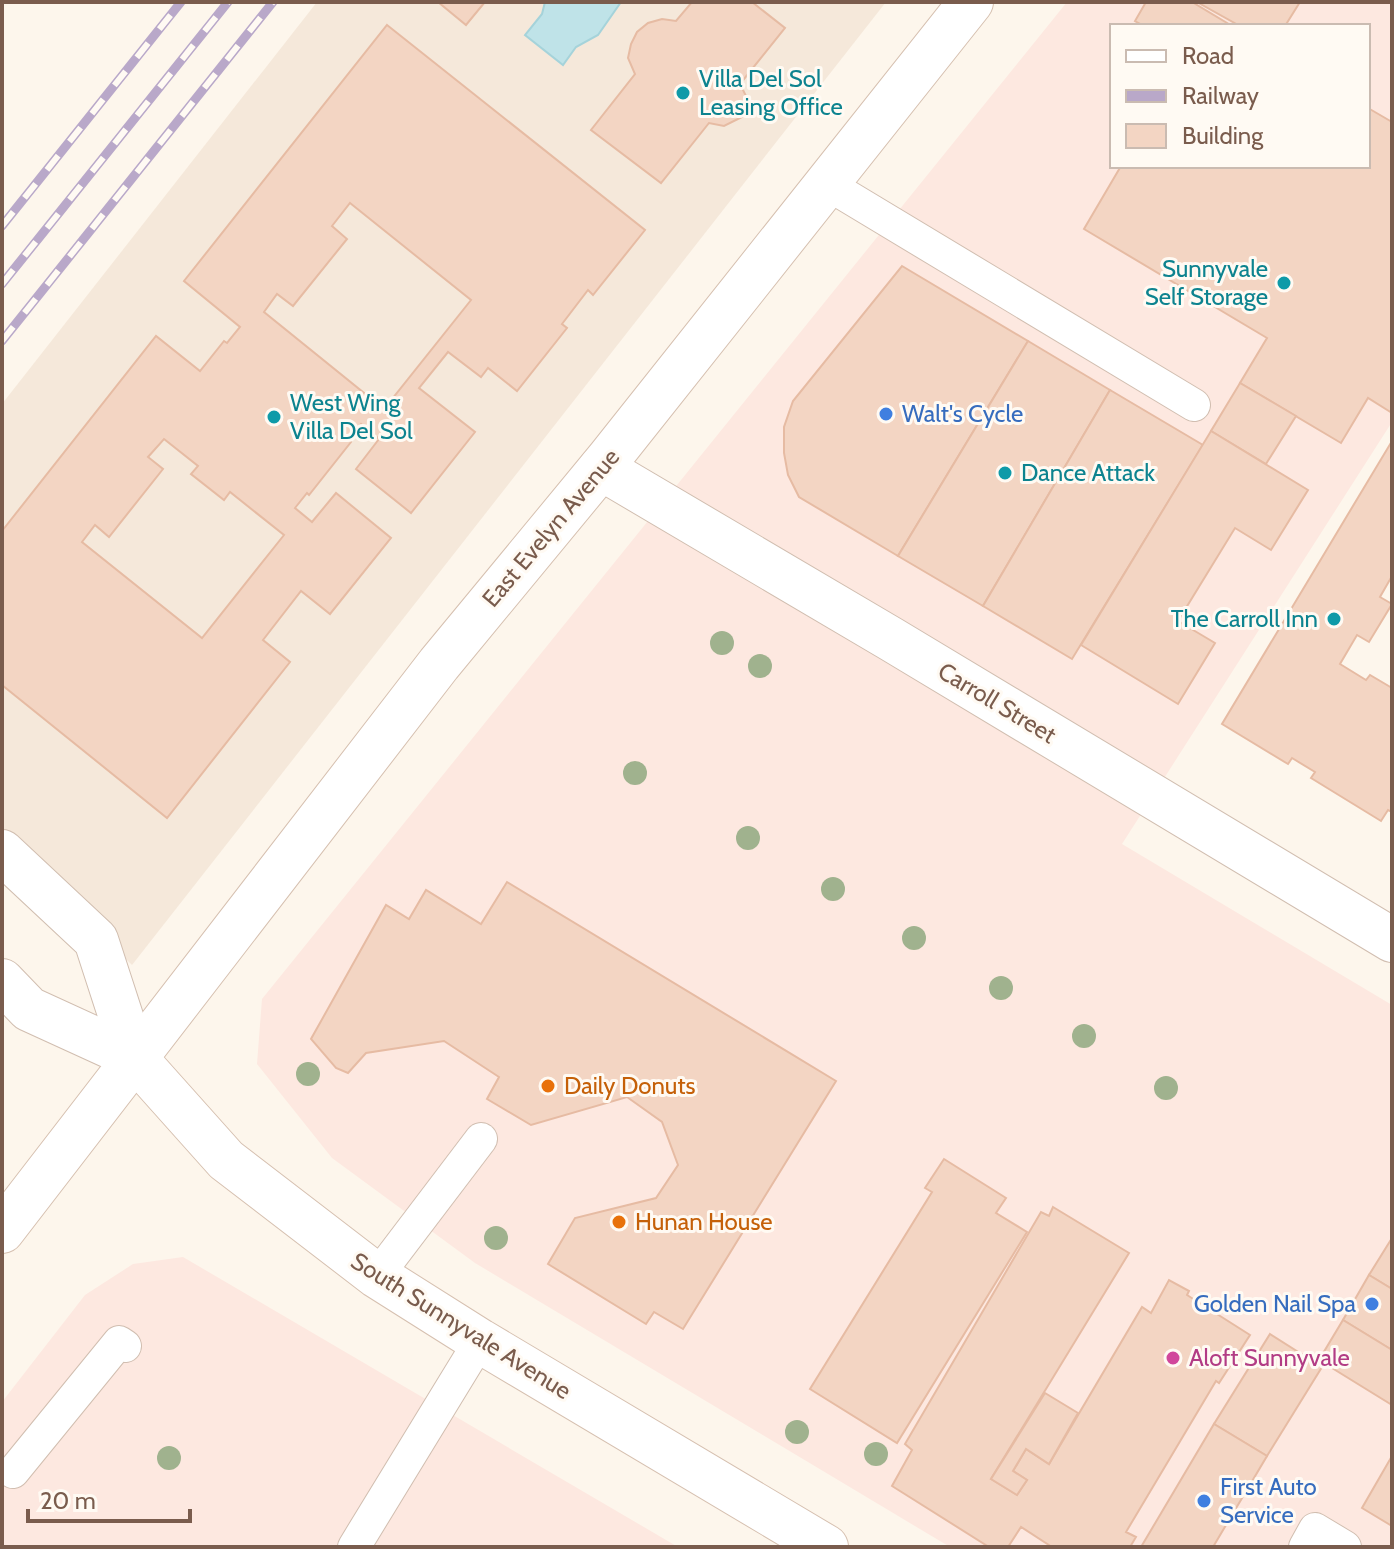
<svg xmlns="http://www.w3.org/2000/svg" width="1394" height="1549" font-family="Cabin,sans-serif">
	<rect width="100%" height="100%" fill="#fdf6ec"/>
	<path fill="#f5e8da" d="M317,2H886L132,965L2,838V404Z"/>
	<g fill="#fde8e0" fill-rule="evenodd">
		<path d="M1067,2H1392V422L1122,844L1392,1005V1547H950L475,1263L332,1158L257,1064L262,999ZM1112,26H1368V166H1112Z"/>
		<path d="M183,1257L678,1547H2V1402L85,1295L133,1264Z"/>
	</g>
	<path fill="#bfe3e8" stroke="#a5d3da" stroke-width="2" d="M545,2H621L598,35L576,47L563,65L525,35L542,14Z"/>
	<g fill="#f3d5c3" stroke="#e6bba3" stroke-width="2" fill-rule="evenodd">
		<path d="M438,2H485L466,25Z"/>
		<path d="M692,2H752L785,28L740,84L747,98L742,117L724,126L709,123L661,183L591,130L635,74L628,58L631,44L637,32L648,23L662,19L676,21Z"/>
		<path d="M1146,2H1192L1232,26H1144L1135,21Z"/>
		<path d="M1197,2H1300L1285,26H1240Z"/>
		<path d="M387,25L645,230L593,295L588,290L562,324L567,328L517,391L488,368L481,377L448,352L419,388L475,432L411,513L356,469L379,439L361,424L349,439L351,442L309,495L307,493L295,508L312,522L336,493L391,538L330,614L301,591L263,640L290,662L167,818L2,685V531L156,336L200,371L224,341L227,343L240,327L184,281ZM350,203L471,300L384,409L264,312L277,294L293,306L347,239L332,226ZM164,439L198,466L191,474L224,500L230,492L284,535L202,638L82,542L95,525L109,537L163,469L148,457Z"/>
		<path d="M1368,108L1392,122V413L1368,398L1341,443L1240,383L1267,338L1084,229L1121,166H1368Z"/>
		<path d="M902,266L1028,341L898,556L799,497L788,475L784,453V427L793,401Z"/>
		<path d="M1028,341L1110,390L983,606L898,556Z"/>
		<path d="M1240,383L1296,416L1266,464L1211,431Z"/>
		<path d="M1110,390L1203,445L1072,659L983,606Z"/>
		<path d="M1211,431L1308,490L1271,550L1235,528L1178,621L1215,643L1178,704L1081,645Z"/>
		<path d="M1392,441V576L1380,597L1392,604L1369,642L1357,635L1340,664L1366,680L1370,675L1392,688V812L1388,810L1381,821L1311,778L1315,772L1292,758L1288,764L1222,724Z"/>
		<path d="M507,882L836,1081L683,1329L654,1312L646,1324L548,1264L575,1218L656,1198L678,1165L662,1122L627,1097L531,1125L487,1099L499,1077L444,1041L366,1053L348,1073L336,1068L311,1039L386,905L409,919L426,890L481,924Z"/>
		<path d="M944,1159L1006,1198L996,1213L1027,1232L897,1443L810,1389L932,1192L925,1188Z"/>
		<path d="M1053,1207L1129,1253L991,1479L1017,1495L1027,1480L1013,1471L1026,1449L1049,1464L1142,1307L1151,1313L1169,1280L1189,1291L1187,1295L1250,1335L1219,1383L1216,1381L1126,1532L1136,1537L1130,1547H1052L1021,1527L1008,1547H989L892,1486L912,1450L905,1444L1041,1212L1049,1216Z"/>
		<path d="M1392,1238V1289L1369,1275Z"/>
		<path d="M1369,1275L1392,1289V1350L1343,1320Z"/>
		<path d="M1343,1320L1392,1350V1405L1319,1360Z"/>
		<path d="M1270,1334L1322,1367L1267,1456L1214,1424Z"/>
		<path d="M1045,1393L1078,1413L1049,1464L1026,1449L1013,1471L1027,1480L1017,1495L991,1479Z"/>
		<path d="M1214,1424L1267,1456L1213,1547H1141Z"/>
		<path d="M1392,1456V1526L1362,1508Z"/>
	</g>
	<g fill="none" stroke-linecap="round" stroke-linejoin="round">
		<defs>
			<g id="service">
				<path d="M827,184L1194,405"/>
				<path d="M377,1276L481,1139"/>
				<path d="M13,1472L119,1342L125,1346"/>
				<path d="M354,1547L480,1341"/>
				<path d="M1305,1547L1315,1529L1345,1547"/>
			</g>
			<path id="minor" d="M601,468L891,639L1392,940"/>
			<g id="tertiary">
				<path d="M2,852L96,940L134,1057"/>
				<path d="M2,981L29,1009L134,1057"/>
			</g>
			<g id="secondary">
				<path d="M134,1057L226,1160L377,1276L480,1341L826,1547"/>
				<path d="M2,1231L439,664L609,458L971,2"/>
			</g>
		</defs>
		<use href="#service" stroke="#d1beb0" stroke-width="34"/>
		<use href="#minor" stroke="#d1beb0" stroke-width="46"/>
		<use href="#tertiary" stroke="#d1beb0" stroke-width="46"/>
		<use href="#secondary" stroke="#d6c0b0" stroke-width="46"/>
		<use href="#service" stroke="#fff" stroke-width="32"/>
		<use href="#minor" stroke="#fff" stroke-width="44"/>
		<use href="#tertiary" stroke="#fff" stroke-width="44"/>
		<use href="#secondary" stroke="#fff" stroke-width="44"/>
		<defs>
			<g id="rail">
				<path d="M2,226L181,2"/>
				<path d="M2,284L228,2"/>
				<path d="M2,341L273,2"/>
			</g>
		</defs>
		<use href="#rail" stroke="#b9a8c9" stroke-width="9"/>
		<use href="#rail" stroke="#fffaf3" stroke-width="6" stroke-dasharray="18" stroke-linecap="butt"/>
	</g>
	<g fill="#a0b28e">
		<circle cx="722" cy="643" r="12"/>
		<circle cx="760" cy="666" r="12"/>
		<circle cx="635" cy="773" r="12"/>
		<circle cx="748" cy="838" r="12"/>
		<circle cx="833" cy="889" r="12"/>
		<circle cx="914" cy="938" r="12"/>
		<circle cx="1001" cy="988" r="12"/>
		<circle cx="1084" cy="1036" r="12"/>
		<circle cx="308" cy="1074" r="12"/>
		<circle cx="1166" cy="1088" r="12"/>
		<circle cx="496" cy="1238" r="12"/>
		<circle cx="797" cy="1432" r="12"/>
		<circle cx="876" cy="1454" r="12"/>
		<circle cx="169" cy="1458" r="12"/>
	</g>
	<g fill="#0f9aa8" stroke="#fffaf3" stroke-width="3">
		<circle cx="683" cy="93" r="8"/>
		<circle cx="1284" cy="283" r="8"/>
		<circle cx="274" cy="417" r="8"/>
		<circle cx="1005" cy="473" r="8"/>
		<circle cx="1334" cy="619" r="8"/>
	</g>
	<g fill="#3f7fe0" stroke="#fffaf3" stroke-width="3">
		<circle cx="886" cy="414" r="8"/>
		<circle cx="1372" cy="1304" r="8"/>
		<circle cx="1204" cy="1501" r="8"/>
	</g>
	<g fill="#e8710a" stroke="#fffaf3" stroke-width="3">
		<circle cx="548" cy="1086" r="8"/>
		<circle cx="619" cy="1222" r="8"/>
	</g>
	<circle fill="#d1479c" stroke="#fffaf3" stroke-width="3" cx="1173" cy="1358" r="8"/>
	<g text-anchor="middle" stroke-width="6" stroke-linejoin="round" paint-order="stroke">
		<g font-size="24" fill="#0d838f" stroke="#fffaf3" text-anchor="start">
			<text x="699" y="87">Villa Del Sol<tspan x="699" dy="28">Leasing Office</tspan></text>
			<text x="1268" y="277" text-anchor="end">Sunnyvale<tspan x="1268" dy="28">Self Storage</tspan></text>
			<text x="290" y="411">West Wing<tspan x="290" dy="28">Villa Del Sol</tspan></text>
			<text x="1021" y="481">Dance Attack</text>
			<text x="1318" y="627" text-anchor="end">The Carroll Inn</text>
		</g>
		<g font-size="24" fill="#366cbe" stroke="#fffaf3" text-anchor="start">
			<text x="902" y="422">Walt's Cycle</text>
			<text x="1356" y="1312" text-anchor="end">Golden Nail Spa</text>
			<text x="1220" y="1495">First Auto<tspan x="1220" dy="28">Service</tspan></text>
		</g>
		<g font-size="24" fill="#7a5c4d" stroke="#fffaf3">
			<text transform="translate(551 528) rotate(-50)" y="8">East Evelyn Avenue</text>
			<text transform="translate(997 703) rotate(31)" y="8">Carroll Street</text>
			<text transform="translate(461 1326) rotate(32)" y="8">South Sunnyvale Avenue</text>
		</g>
		<g font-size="24" fill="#c56008" stroke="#fffaf3" text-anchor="start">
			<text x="564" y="1094">Daily Donuts</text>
			<text x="635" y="1230">Hunan House</text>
		</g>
		<g font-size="24" fill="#b23c85" stroke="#fffaf3" text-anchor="start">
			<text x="1189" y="1366">Aloft Sunnyvale</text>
		</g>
	</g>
	<rect width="1394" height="1549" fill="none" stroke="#7a5c4d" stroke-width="8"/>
	<rect x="1110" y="24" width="260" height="144" fill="#fffaf3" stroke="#cabbb1" stroke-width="2"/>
	<rect x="1126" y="50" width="40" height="12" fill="#ffffff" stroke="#cabbb1" stroke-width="2"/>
	<text x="1182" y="64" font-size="24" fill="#7a5c4d">Road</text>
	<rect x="1126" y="90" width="40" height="12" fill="#b9a8c9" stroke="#cabbb1" stroke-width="2"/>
	<text x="1182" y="104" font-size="24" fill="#7a5c4d">Railway</text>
	<rect x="1126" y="124" width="40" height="24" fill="#f3d5c3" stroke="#cabbb1" stroke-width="2"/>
	<text x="1182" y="144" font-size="24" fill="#7a5c4d">Building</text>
	<path d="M28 1509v12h162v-12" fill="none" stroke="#7a5c4d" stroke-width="4"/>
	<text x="40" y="1509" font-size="24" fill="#7a5c4d" stroke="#fffaf3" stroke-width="6" paint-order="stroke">20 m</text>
</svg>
